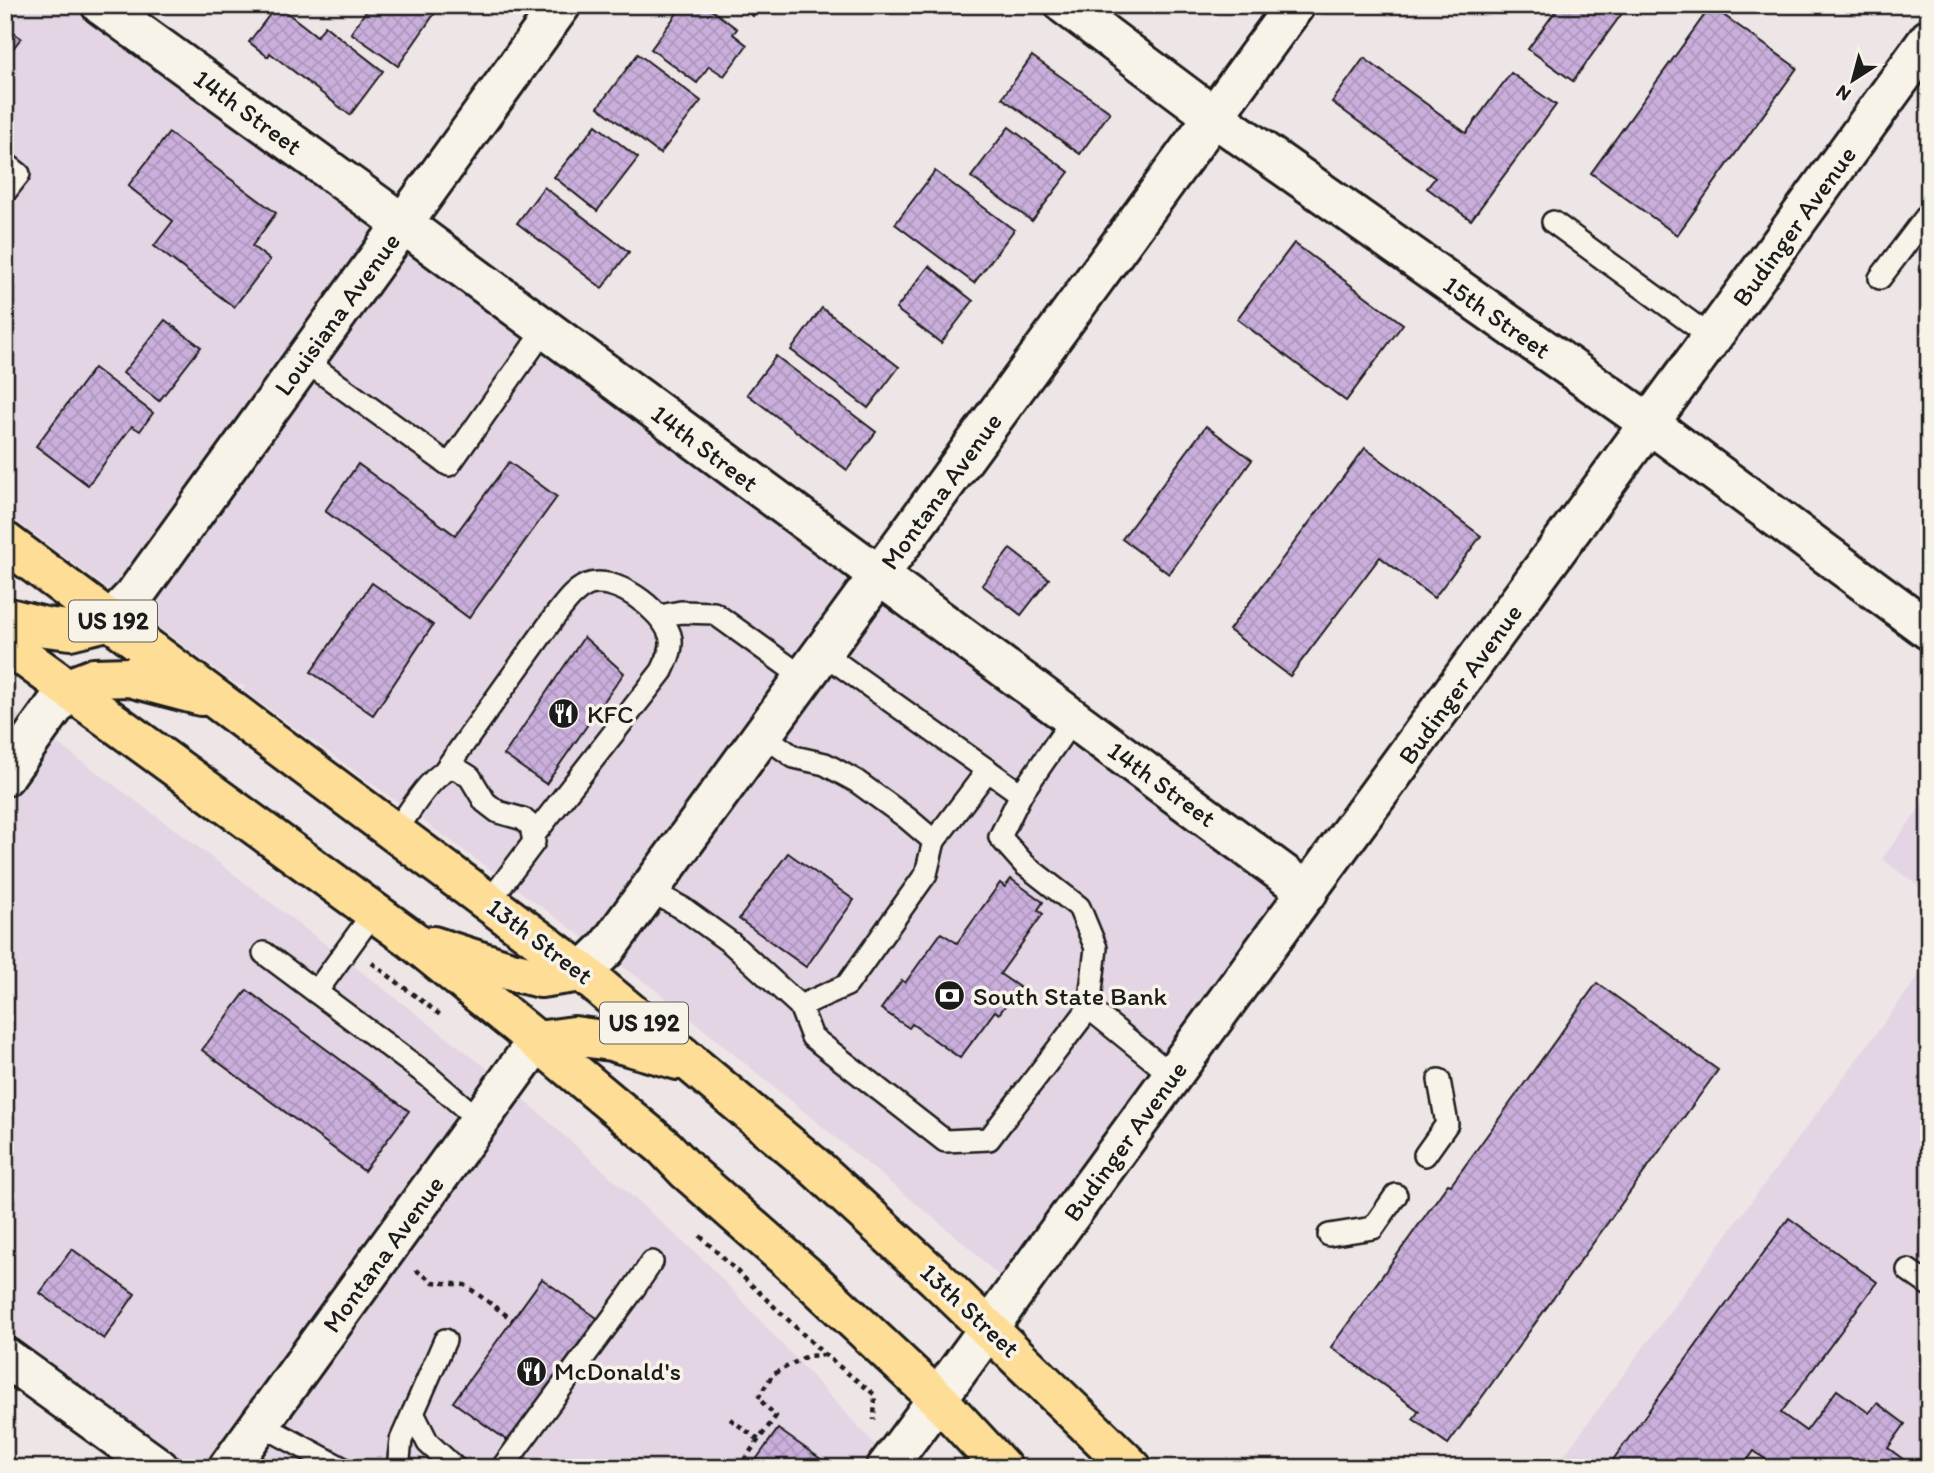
<svg xmlns="http://www.w3.org/2000/svg" width="1934" height="1473" font-family="Itim,sans-serif">
	<defs>
		<pattern id="building-cross-hatch" width="8" height="8" patternUnits="userSpaceOnUse" patternTransform="scale(1.75)"><rect width="8" height="8" fill="#caafdc"/><path d="M0 0l8 8M0 8l8-8" fill="none" stroke="#ad96bc"/></pattern>
	</defs>
	<rect width="100%" height="100%" fill="#eee5e6"/>
	<filter id="ink" filterUnits="userSpaceOnUse"><feTurbulence type="fractalNoise" baseFrequency=".0143" numOctaves="2"/><feDisplacementMap in="SourceGraphic" scale="14" xChannelSelector="R" yChannelSelector="G"/><feConvolveMatrix kernelMatrix="1 2 1 2 8 2 1 2 1" color-interpolation-filters="sRGB"/></filter>
	<g filter="url(#ink)">
		<g fill="#e3d5e3">
			<path d="M5,5H65L375,230L120,584L112,592L5,513Z"/>
			<path d="M405,251L852,582L587,940L243,690L245,686L234,683L142,615Z"/>
			<path d="M882,604L1281,898L1001,1278L964,1243L657,991L618,963Z"/>
			<path d="M5,706L24,719L5,744Z"/>
			<path d="M54,741L189,840L492,1072L206,1468H194L5,1332V807Z"/>
			<path d="M1929,796V894L1882,859Z"/>
			<path d="M1929,962V1468H1555L1657,1329Z"/>
			<path d="M520,1096L708,1264L878,1448L863,1468H251Z"/>
		</g>
		<g fill="url(#building-cross-hatch)" stroke="#1c1c1c" stroke-width="2">
			<path d="M277,5L317,36L325,26L383,71L350,115L270,53L268,57L249,42Z"/>
			<path d="M370,5H431L437,10L398,66L351,33Z"/>
			<path d="M683,5H705L737,29L733,34L747,45L724,76L709,66L697,83L651,49Z"/>
			<path d="M738,5H761L753,16Z"/>
			<path d="M1560,5H1628L1573,81L1528,49Z"/>
			<path d="M1711,6L1797,68L1677,235L1591,173Z"/>
			<path d="M5,27L21,38L5,59Z"/>
			<path d="M638,54L701,101L660,154L598,107Z"/>
			<path d="M1032,56L1110,112L1080,154L1002,98Z"/>
			<path d="M1364,58L1466,133L1511,73L1556,105L1471,220L1427,188L1435,178L1332,102Z"/>
			<path d="M596,125L638,158L597,211L554,177Z"/>
			<path d="M1009,127L1069,172L1032,221L971,177Z"/>
			<path d="M169,133L276,213L252,246L270,260L234,307L154,246L173,221L128,186Z"/>
			<path d="M935,171L1014,230L974,283L895,224Z"/>
			<path d="M544,187L629,252L602,288L517,223Z"/>
			<path d="M1294,243L1403,324L1346,401L1237,319Z"/>
			<path d="M929,266L973,301L941,343L896,309Z"/>
			<path d="M822,308L899,367L868,408L791,350Z"/>
			<path d="M165,320L201,347L159,401L123,373Z"/>
			<path d="M776,356L876,432L847,470L747,394Z"/>
			<path d="M94,368L153,413L140,431L132,426L88,485L36,446Z"/>
			<path d="M1206,426L1252,460L1169,574L1122,539Z"/>
			<path d="M1365,448L1481,536L1434,598L1380,557L1290,676L1229,630Z"/>
			<path d="M509,462L557,497L469,618L325,511L358,464L455,535Z"/>
			<path d="M1010,549L1049,579L1021,615L982,585Z"/>
			<path d="M372,583L433,625L373,715L311,672Z"/>
			<path d="M584,637L624,673L546,784L504,755Z"/>
			<path d="M788,853L854,900L806,967L739,919Z"/>
			<path d="M1011,879L1043,902L1038,910L1043,914L1000,974L1019,987L999,1014L995,1011L960,1058L912,1024L909,1028L881,1009L902,980L905,983L941,933L957,943L1000,883L1005,887Z"/>
			<path d="M1597,983L1718,1070L1448,1444L1413,1419L1419,1411L1331,1347L1448,1184L1451,1185Z"/>
			<path d="M247,990L409,1111L364,1171L202,1050Z"/>
			<path d="M1789,1218L1877,1282L1781,1413L1806,1431L1837,1390L1869,1413L1877,1403L1905,1424L1888,1448L1915,1468H1777L1754,1451L1742,1468H1607Z"/>
			<path d="M72,1249L135,1294L104,1339L40,1293Z"/>
			<path d="M542,1279L597,1318L508,1441L453,1402Z"/>
			<path d="M778,1429L825,1462L821,1468H750Z"/>
			<path d="M5,1454L24,1468H5Z"/>
		</g>
		<g fill="none" stroke-linecap="round" stroke-linejoin="round">
			<defs>
				<g id="service">
					<path d="M5,163L19,174L5,192"/>
					<path d="M1553,222L1712,338"/>
					<path d="M1880,278L1929,213"/>
					<path d="M304,360L449,465L545,329"/>
					<path d="M660,616L681,612L714,613L804,678"/>
					<path d="M823,653L1021,794"/>
					<path d="M1073,719L1021,794L1000,837L1025,865L1079,907L1096,948L1089,1008"/>
					<path d="M763,735L794,757L825,764L856,781L907,818L934,841L926,874L847,985L800,1006"/>
					<path d="M445,770L555,616C564,605 573,591 587,585C614,574 661,609 670,635C674,647 667,660 662,671L534,835"/>
					<path d="M395,832C410,812 431,773 454,767L470,777L485,802L498,812L523,819L531,826L534,842L489,902"/>
					<path d="M934,841L988,770"/>
					<path d="M649,890L684,909L731,943L800,1006L812,1037L945,1141L989,1139L1089,1008L1173,1076"/>
					<path d="M264,953L427,1075L480,1121"/>
					<path d="M316,992L374,912"/>
					<path d="M1425,1155L1447,1124L1439,1080"/>
					<path d="M1329,1235L1373,1228L1396,1195"/>
					<path d="M1908,1270L1929,1285"/>
					<path d="M445,1340L413,1413L428,1443L455,1468"/>
					<path d="M260,1424L342,1468"/>
					<path d="M398,1468L401,1440L413,1413"/>
					<path d="M502,1468L628,1297L652,1262"/>
				</g>
				<g id="minor">
					<path d="M101,5L402,223L1308,892"/>
					<path d="M1065,5L1213,116L1650,424L1929,630"/>
					<path d="M111,620L134,596L561,5"/>
					<path d="M5,776L68,688"/>
					<path d="M582,972L606,949L1295,5"/>
					<path d="M5,1357L159,1468"/>
					<path d="M228,1468L537,1041"/>
				</g>
				<path id="tertiary" d="M886,1468C958,1373 1025,1276 1096,1180C1376,802 1652,420 1929,39"/>
				<g id="trunk">
					<path d="M5,542L582,972L815,1167L936,1278L1132,1468"/>
					<path d="M5,617L45,627L70,630L111,620"/>
					<path d="M5,643L411,939L537,1041L665,1148L687,1171L811,1280L938,1399L1002,1468"/>
					<path d="M68,688L94,678L129,677L201,696"/>
					<path d="M433,946L511,971L541,978L582,972"/>
					<path d="M537,1041L574,1036L611,1041L678,1060"/>
				</g>
			</defs>
			<use href="#service" stroke="#1c1c1c" stroke-width="26"/>
			<use href="#minor" stroke="#1c1c1c" stroke-width="44"/>
			<use href="#tertiary" stroke="#1c1c1c" stroke-width="44"/>
			<use href="#trunk" stroke="#1c1c1c" stroke-width="44"/>
			<g stroke="#1c1c1c" stroke-width="4.5" stroke-dasharray="5 5" stroke-linecap="butt">
				<path d="M372,963L443,1017"/>
				<path d="M700,1236L825,1355L875,1395L874,1420"/>
				<path d="M416,1270L433,1282L465,1285L513,1320"/>
				<path d="M730,1419L759,1440"/>
				<path d="M738,1468L776,1416L758,1398L773,1374L807,1356L824,1355"/>
			</g>
			<use href="#service" stroke="#f7f3e8" stroke-width="21"/>
			<use href="#minor" stroke="#f7f3e8" stroke-width="38"/>
			<use href="#tertiary" stroke="#f7f3e8" stroke-width="38"/>
			<use href="#trunk" stroke="#fedd96" stroke-width="38"/>
		</g>
	</g>
	<defs>
		<symbol id="restaurant-disc" viewBox="-11 -11 22 22"><circle r="9.5" fill="#1c1c1c" stroke="#f7f3e8"/><path d="M-5-6h1v4h1v-4h1v4h1v-4h1v5L-1.5 .5V6h-2V.5L-5-1ZM5-6V6H3V1.5H1.5Q1.5-4 5-6Z" fill="#fff"/></symbol>
		<symbol id="bank-disc" viewBox="-11 -11 22 22"><circle r="9.5" fill="#1c1c1c" stroke="#f7f3e8"/><path d="M-6-4H6V4H-6ZM0-2.3a2.3 2.3 0 1 0 0 4.6a2.3 2.3 0 1 0 0-4.6Z" fill="#fff"/></symbol>
	</defs>
	<g fill-rule="evenodd">
		<use href="#restaurant-disc" x="546" y="696" width="35" height="35"/>
		<use href="#bank-disc" x="932" y="978" width="35" height="35"/>
		<use href="#restaurant-disc" x="514" y="1354" width="35" height="35"/>
	</g>
	<g text-anchor="middle" stroke-width="7" stroke-linejoin="round" paint-order="stroke">
		<g fill="#f7f3e8" stroke="#5e5c59" stroke-width="2">
			<rect x="69" y="600.5" width="88" height="41" rx="5"/>
			<rect x="600" y="1002.5" width="88" height="41" rx="5"/>
		</g>
		<g font-size="24" font-weight="bold" fill="#1c1c1c">
			<text x="113" y="629">US 192</text>
			<text x="644" y="1031">US 192</text>
		</g>
		<g font-size="26" fill="#1c1c1c" stroke="#f7f3e8">
			<text transform="translate(248 112) rotate(36)" y="9">14th Street</text>
			<text transform="translate(1794 226) rotate(-54)" y="9">Budinger Avenue</text>
			<text transform="translate(337 314) rotate(-54)" y="9">Louisiana Avenue</text>
			<text transform="translate(1497 317) rotate(35)" y="9">15th Street</text>
			<text transform="translate(705 448) rotate(37)" y="9">14th Street</text>
			<text transform="translate(941 491) rotate(-54)" y="9">Montana Avenue</text>
			<text transform="translate(1460 684) rotate(-54)" y="9">Budinger Avenue</text>
			<text transform="translate(1162 784) rotate(36)" y="9">14th Street</text>
			<text transform="translate(540 941) rotate(37)" y="9">13th Street</text>
			<text transform="translate(1125 1141) rotate(-54)" y="9">Budinger Avenue</text>
			<text transform="translate(383 1254) rotate(-54)" y="9">Montana Avenue</text>
			<text transform="translate(970 1310) rotate(43)" y="9">13th Street</text>
		</g>
		<g font-size="26" fill="#1c1c1c" stroke="#f7f3e8" text-anchor="start">
			<text x="587" y="723">KFC</text>
			<text x="973" y="1005">South State Bank</text>
			<text x="554" y="1380">McDonald's</text>
		</g>
	</g>
	<rect width="1934" height="1473" fill="none" stroke="#f7f3e8" stroke-width="28"/>
	<rect x="14" y="14" width="1906" height="1445" fill="none" stroke="#1c1c1c" stroke-width="2.5" filter="url(#ink)"/>
	<g transform="translate(1853 80) rotate(216)" stroke="#f7f3e8" stroke-width="5" paint-order="stroke">
	<path d="M0-5L12 26L0 18L-12 26Z" fill="#1c1c1c"/>
	<text y="-10" font-size="19" font-weight="bold" text-anchor="middle" fill="#1c1c1c">N</text>
	</g>
</svg>
